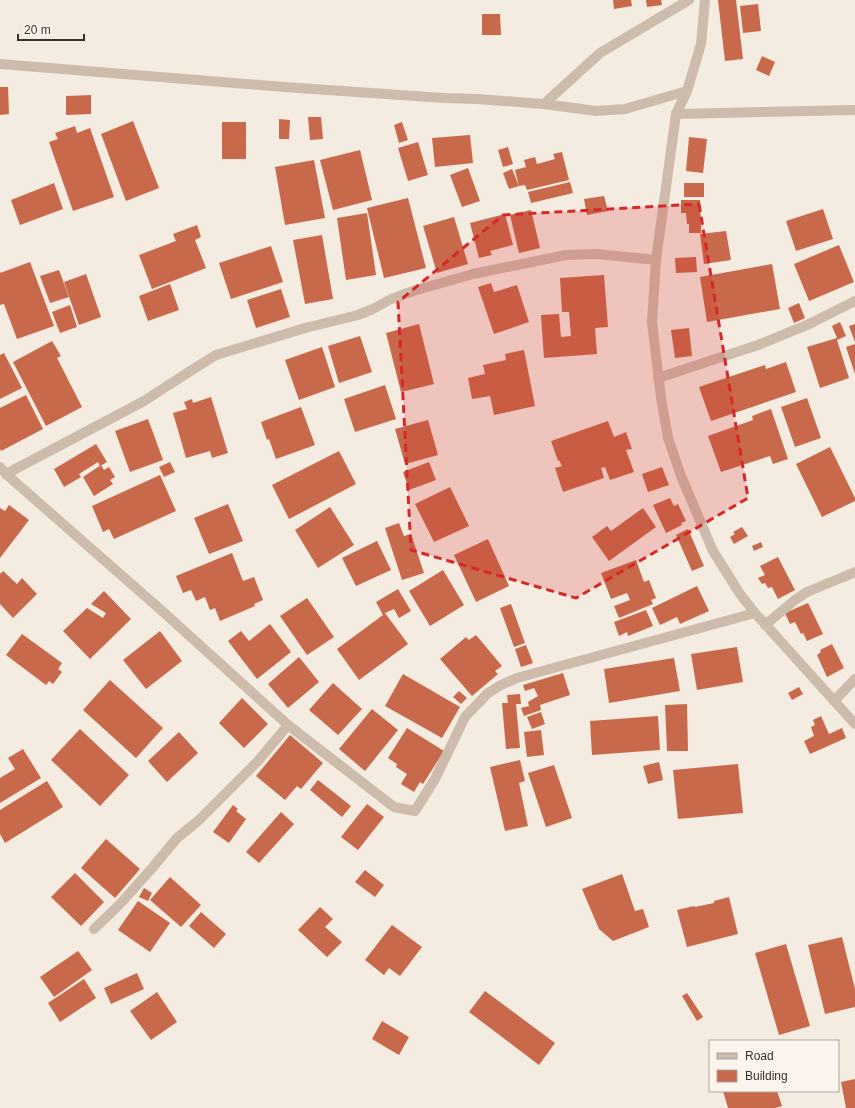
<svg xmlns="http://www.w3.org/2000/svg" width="855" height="1108" font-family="Helvetica,sans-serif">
	<rect width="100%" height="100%" fill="#f4ebe1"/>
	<g fill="#c8694b">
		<path d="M613,0H631L632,6L614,9Z"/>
		<path d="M646,0H661L662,5L647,7Z"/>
		<path d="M718,0H736L743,59L725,61Z"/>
		<path d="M758,4L761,31L743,33L740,6Z"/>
		<path d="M482,14H500L501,35H482Z"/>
		<path d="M762,56L775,62L769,76L756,70Z"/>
		<path d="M0,87H8L9,114L0,115Z"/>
		<path d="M91,95V114L66,115V96Z"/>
		<path d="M308,117H321L323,139L310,140Z"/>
		<path d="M279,119L290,120L289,139H279Z"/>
		<path d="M133,121L159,188L126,201L101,134Z"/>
		<rect x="222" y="122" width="24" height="37"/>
		<path d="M402,122L408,140L399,143L394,125Z"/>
		<path d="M75,126L77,133L90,128L114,197L73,211L49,142L58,139L55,133Z"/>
		<path d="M470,135L473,163L435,167L432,138Z"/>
		<path d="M689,137L707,139L703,173L686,171Z"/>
		<path d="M418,142L428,175L408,181L398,148Z"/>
		<path d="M508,147L513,164L503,167L498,150Z"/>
		<path d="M360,150L372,200L333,210L320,160Z"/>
		<path d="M562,152L569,180L527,190L525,185L519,186L515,170L526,167L524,160L535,157L537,164L555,159L553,154Z"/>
		<path d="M314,160L325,218L285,225L275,167Z"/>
		<path d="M468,168L480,201L462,207L450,175Z"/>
		<path d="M512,169L519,186L509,189L503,173Z"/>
		<path d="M570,182L573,193L531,203L528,192Z"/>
		<path d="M54,183L63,209L20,225L11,200Z"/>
		<rect x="684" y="183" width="20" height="14"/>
		<path d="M604,196L608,211L587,215L584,199Z"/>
		<path d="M408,198L426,268L384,278L367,208Z"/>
		<path d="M681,200H700L701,233H689V224H687L686,213H681Z"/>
		<path d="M823,209L833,239L796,251L786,221Z"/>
		<path d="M531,210L540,248L519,253L510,215Z"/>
		<path d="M367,213L376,275L346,280L337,218Z"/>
		<path d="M505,214L513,245L490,251L492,255L479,258L470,223Z"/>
		<path d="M454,217L468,264L437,273L423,226Z"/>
		<path d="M197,225L201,237L195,240L206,268L152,289L139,255L176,241L173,234Z"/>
		<path d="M726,231L731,260L704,264L700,234Z"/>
		<path d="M322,235L333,299L305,304L293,240Z"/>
		<path d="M839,245L854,282L809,301L794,264Z"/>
		<path d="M271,246L283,282L231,299L219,263Z"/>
		<path d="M696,257L697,272L676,273L675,258Z"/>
		<path d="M30,262L54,326L17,339L4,304L0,305V273Z"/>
		<path d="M772,264L780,309L707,322L700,277Z"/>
		<path d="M59,270L69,297L50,303L40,276Z"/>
		<path d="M86,274L101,317L79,325L64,282Z"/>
		<path d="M604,275L608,327L595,328L597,354L544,358L541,315L559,314L561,337L571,336L569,312H562L560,278Z"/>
		<path d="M491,283L494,292L517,285L529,322L494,334L478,287Z"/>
		<path d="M170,284L179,310L148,321L139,296Z"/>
		<path d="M281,289L290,317L256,328L247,300Z"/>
		<path d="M799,303L805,318L794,323L788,308Z"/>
		<path d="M70,305L77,327L60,333L52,312Z"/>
		<path d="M840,322L846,336L837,340L849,378L820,388L807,347L837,338L832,326Z"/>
		<path d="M419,324L434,384L401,392L386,333Z"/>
		<path d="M855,324V342L849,326Z"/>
		<path d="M689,328L692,356L675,358L671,330Z"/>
		<path d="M360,336L372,372L339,383L328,346Z"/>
		<path d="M52,341L61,356L57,358L82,407L46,426L13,362Z"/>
		<path d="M855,344V374L846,347Z"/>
		<path d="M322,347L335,387L299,400L285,360Z"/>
		<path d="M524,350L535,406L494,415L490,396L472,399L468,378L485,374L483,365L506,360L505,354Z"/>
		<path d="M4,353L22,388L0,399V355Z"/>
		<path d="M786,362L796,392L711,421L699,387L765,365L766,369Z"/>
		<path d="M385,385L396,419L355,432L344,399Z"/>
		<path d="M26,395L43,429L1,451L0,449V408Z"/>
		<path d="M211,397L228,453L212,458L210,451L186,458L173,413L187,409L184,402L192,399L193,403Z"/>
		<path d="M807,398L821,438L795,447L781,407Z"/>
		<path d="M301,407L315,445L276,459L269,439L267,440L261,422Z"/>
		<path d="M771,409L788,459L773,464L770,456L721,472L708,436L753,420L752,416Z"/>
		<path d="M148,419L163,460L130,472L115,431Z"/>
		<path d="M428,420L438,455L405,464L395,429Z"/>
		<path d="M608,421L614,437L626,432L632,449L626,450L634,472L610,480L605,467L601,468L604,478L563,492L555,468L562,466L559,460L558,461L551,441Z"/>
		<path d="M96,444L107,462L100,466L98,462L79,474L81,477L64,487L54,469Z"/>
		<path d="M830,447L855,498V501L822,517L796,464Z"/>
		<path d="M339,451L356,484L289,519L272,485Z"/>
		<path d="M170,462L175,472L164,477L159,467Z"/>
		<path d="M429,462L436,480L409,490L403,472Z"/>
		<path d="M101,465L104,470L109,467L115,477L110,480L113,484L94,496L83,477Z"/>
		<path d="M662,467L669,485L648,492L642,474Z"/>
		<path d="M160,475L176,511L114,539L109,529L103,532L92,506Z"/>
		<path d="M450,487L469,526L434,542L415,504Z"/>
		<path d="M670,498L674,506L678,504L686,521L681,523L682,525L666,533L653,505Z"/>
		<path d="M228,504L243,541L209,554L194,518Z"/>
		<path d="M9,505L29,520L0,558V508L5,511Z"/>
		<path d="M330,507L354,545L318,568L295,530Z"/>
		<path d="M643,508L656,527L609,561L592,537L607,526L611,531Z"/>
		<path d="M399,523L404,536L411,534L424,573L402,580L385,528Z"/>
		<path d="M742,527L748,536L734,544L730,537L735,534L733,532Z"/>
		<path d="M688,529L704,566L692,571L676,535Z"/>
		<path d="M488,539L509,586L476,602L454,555Z"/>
		<path d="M377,541L391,570L356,586L342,558Z"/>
		<path d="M761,542L763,547L754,551L752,546Z"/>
		<path d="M232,553L243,581L254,577L263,600L254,604L255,606L220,621L215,608L210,610L205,597L196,601L191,590L183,593L176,576Z"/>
		<path d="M778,557L795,590L778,599L772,587L768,588L765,583L762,584L758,578L765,575L760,566Z"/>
		<path d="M636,560L644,582L649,580L656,598L651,600L653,604L619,618L614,606L630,600L627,593L611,599L601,573Z"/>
		<path d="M443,570L464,605L430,626L409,591Z"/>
		<path d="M3,571L17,584L22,578L37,594L13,618L0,604V574Z"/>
		<path d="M697,586L709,611L680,624L677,617L660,625L652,608Z"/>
		<path d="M398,589L411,611L399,618L394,609L385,613L408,644L359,680L337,649L383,615L376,602Z"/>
		<path d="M104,591L131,619L90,659L63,631L87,608L103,618L106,613L91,604Z"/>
		<path d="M307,598L334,637L307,655L280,616Z"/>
		<path d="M808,603L823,634L807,641L803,633L801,634L795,622L790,624L785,613Z"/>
		<path d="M511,604L525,643L514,647L500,608Z"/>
		<path d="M646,610L653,626L628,636L627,632L619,636L614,622Z"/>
		<path d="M270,624L291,652L257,679L228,641L241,631L249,641Z"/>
		<path d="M160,631L182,661L146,689L123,660Z"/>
		<path d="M22,634L62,663L58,669L62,672L53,684L49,681L46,685L6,655Z"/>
		<path d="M476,635L502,666L495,671L498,674L472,696L440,659L466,637L469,640Z"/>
		<path d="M832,644L844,668L827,677L817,655L821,652L820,650Z"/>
		<path d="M526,645L533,663L521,667L515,649Z"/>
		<path d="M737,647L743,682L697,690L691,654Z"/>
		<path d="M299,657L319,682L288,708L268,684Z"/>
		<path d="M674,658L680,691L609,703L604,669Z"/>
		<path d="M563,673L570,695L540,705L541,710L524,716L521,708L529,706L528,702L538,696L534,688L525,691L523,685Z"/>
		<path d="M403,674L460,707L442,738L385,706Z"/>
		<path d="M110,680L163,728L136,758L83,710Z"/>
		<path d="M333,683L362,709L338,735L309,710Z"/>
		<path d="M799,687L803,694L792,700L788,693Z"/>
		<path d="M459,691L467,698L461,704L453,697Z"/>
		<path d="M520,694L521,704H516L520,748L506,749L502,703H508L507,695Z"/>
		<path d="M242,698L268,724L244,748L219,723Z"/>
		<path d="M687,704L688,751H667L665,705Z"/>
		<path d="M372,709L398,730L365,771L339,749Z"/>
		<path d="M541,712L545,724L532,729L527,717Z"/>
		<path d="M658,716L660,750L592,755L590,721Z"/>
		<path d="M821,716L829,734L842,728L846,738L810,754L804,741L814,736L811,727L815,725L813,720Z"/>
		<path d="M407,728L444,751L423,784L420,782L414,792L401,784L407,774L396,767L397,764L388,758Z"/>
		<path d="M80,729L129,775L100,806L51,760Z"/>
		<path d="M541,730L544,755L527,757L524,732Z"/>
		<path d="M179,732L198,753L167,782L148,761Z"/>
		<path d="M290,735L323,763L301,789L297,786L285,800L256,776Z"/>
		<path d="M23,749L41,778L0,803V778L15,769L8,758Z"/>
		<path d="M520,760L525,781L519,783L528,826L505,831L490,767Z"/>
		<path d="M659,762L663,780L648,784L643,766Z"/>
		<path d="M738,764L743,813L678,819L673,770Z"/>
		<path d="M554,765L572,818L546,827L528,773Z"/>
		<path d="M318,780L351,806L342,817L310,790Z"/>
		<path d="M47,781L63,807L5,843L0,834V810Z"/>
		<path d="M367,804L384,817L358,850L341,837Z"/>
		<path d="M233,805L238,809L236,811L246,819L229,843L213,832Z"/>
		<path d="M281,812L294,824L259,863L246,852Z"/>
		<path d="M106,839L140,869L115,898L81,868Z"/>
		<path d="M365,870L384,885L375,897L355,882Z"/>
		<path d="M75,873L104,902L81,926L51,897Z"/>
		<path d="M622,874L635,911L643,909L649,927L613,941L599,929L582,889Z"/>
		<path d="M170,877L201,905L181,927L150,900Z"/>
		<path d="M144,888L152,893L148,901L139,897Z"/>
		<path d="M729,897L738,934L687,947L677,910L694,906L695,907L714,903V901Z"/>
		<path d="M138,901L170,923L150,952L118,930Z"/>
		<path d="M320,907L333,919L325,927L342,942L327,957L298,930Z"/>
		<path d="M201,912L226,934L214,948L189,926Z"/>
		<path d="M392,925L422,947L400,976L389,968L384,975L365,960Z"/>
		<path d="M842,937L855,989V1007L825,1014L808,945Z"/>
		<path d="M786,944L810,1026L779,1035L755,953Z"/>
		<path d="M78,951L92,970L54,997L40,977Z"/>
		<path d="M137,973L144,989L111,1004L104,988Z"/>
		<path d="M84,979L96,998L60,1022L48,1003Z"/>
		<path d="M485,991L555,1043L539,1065L469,1012Z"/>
		<path d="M157,992L177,1022L151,1040L130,1011Z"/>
		<path d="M687,993L703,1017L697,1021L682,996Z"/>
		<path d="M382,1021L409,1037L399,1055L372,1039Z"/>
		<path d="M855,1079V1108H846L841,1082Z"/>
		<path d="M723,1091H777L782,1106L775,1108H728Z"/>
	</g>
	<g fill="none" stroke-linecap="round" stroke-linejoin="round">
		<g stroke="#cdbbac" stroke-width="10">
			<path d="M705,0L701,44L687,91L676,114L656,260L652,322L661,398L668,438L681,476L713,551L740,594L755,613L855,724"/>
			<path d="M0,64L284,87L444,98L477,99L544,104L596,111L625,109L687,91"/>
			<path d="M544,104L600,53L689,0"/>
			<path d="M676,114L855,110"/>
			<path d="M658,378L758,345L807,325L855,301"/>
			<path d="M0,467L6,474L161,610L288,725L394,807L415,811L435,779L465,717L488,693L501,685L517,678L755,613"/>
			<path d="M6,474L144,401L195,368L216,355L305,328L358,315L373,309L391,299L413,291L473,274L566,255L597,254L656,260"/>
			<path d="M765,625L795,600L807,592L855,572"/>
			<path d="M834,701L855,679"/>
			<path d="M94,929L120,904L153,867L177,838L198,821L258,761L288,725"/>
		</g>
	</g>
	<path fill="#d62828" fill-opacity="0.2" stroke="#d62828" stroke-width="3" stroke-dasharray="8 5" stroke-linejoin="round" d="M699,204L748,498L576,598L411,550L398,302L503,215Z"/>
	<rect x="709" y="1040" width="130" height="52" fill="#fbf5ee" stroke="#aea6a0"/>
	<rect x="717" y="1053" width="20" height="6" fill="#cdbbac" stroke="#aea6a0"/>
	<text x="745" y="1060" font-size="12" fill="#3b302b">Road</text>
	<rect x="717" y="1070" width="20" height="12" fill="#c8694b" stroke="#aea6a0"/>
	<text x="745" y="1080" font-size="12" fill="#3b302b">Building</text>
	<path d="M18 34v6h66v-6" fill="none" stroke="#3b302b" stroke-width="2"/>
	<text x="24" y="34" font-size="12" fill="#3b302b" stroke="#fbf5ee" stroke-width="3" paint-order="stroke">20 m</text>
</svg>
